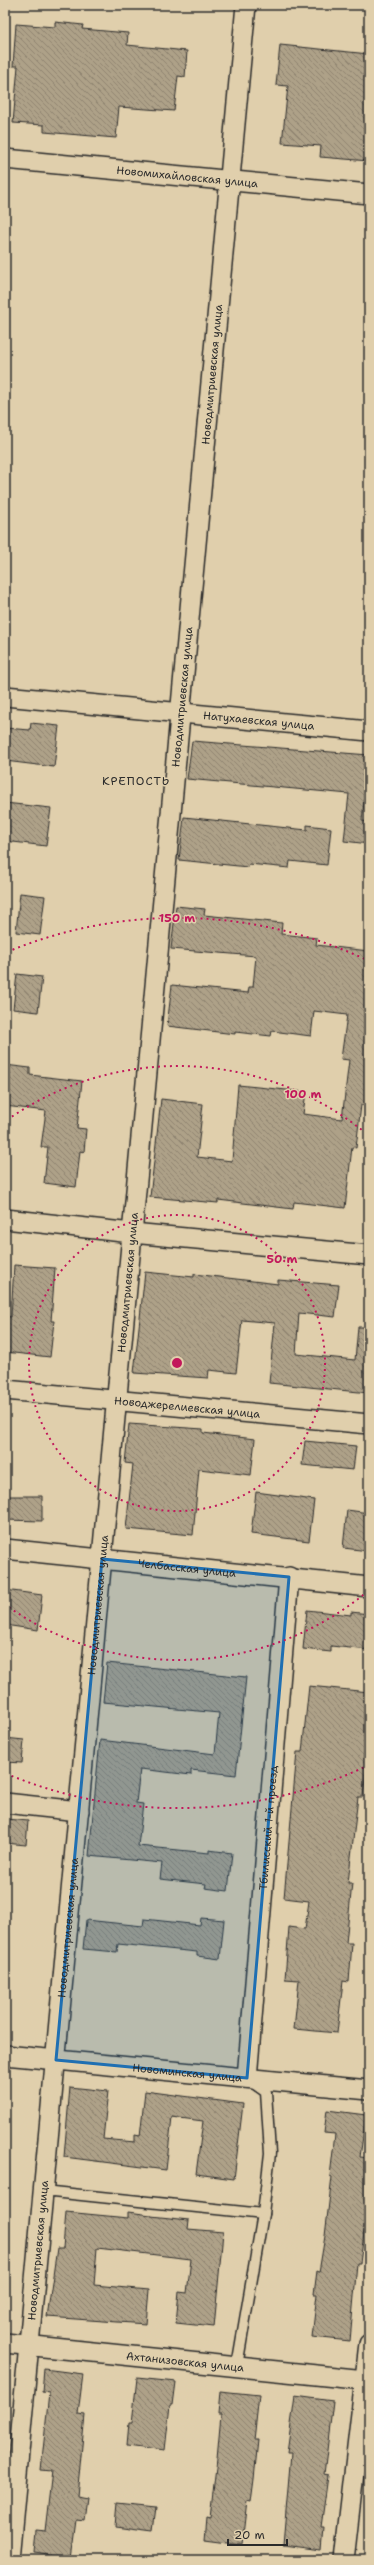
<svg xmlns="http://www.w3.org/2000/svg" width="374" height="2565" font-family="'Shantell Sans',sans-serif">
	<defs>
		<pattern id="building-back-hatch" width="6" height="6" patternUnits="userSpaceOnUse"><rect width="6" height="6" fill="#aea188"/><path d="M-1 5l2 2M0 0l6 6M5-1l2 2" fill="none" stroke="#8e836f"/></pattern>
	</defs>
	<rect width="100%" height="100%" fill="#e0cfac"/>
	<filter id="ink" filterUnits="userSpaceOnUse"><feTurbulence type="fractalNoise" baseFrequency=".025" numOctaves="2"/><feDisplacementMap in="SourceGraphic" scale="8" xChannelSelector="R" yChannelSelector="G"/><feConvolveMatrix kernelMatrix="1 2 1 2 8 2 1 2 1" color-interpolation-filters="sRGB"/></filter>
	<g filter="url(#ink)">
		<g fill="url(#building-back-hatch)" stroke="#2b2b2b">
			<path d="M55,22L83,25L82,29L128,33L127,45L187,51L185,77L178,76L174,111L119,107L116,138L44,132V125L13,123L18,66H13L16,24L55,27Z"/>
			<path d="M280,45L369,54V161L320,157L321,146L282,143L288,86L276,85Z"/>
			<path d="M31,723L59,726L54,767L5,761V728L30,730Z"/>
			<path d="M192,741L369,755L362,821L369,822V844L344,841L349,794L187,779Z"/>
			<path d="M5,803L51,808L46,846L5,841Z"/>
			<path d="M184,817L307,830V825L331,828L327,865L290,861L289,868L249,864L248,867L179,860Z"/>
			<path d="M20,893L45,896L40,935L16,932Z"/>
			<path d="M176,906L205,909L204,915L282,923L281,934L317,938L316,945L369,951V1106L361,1105L356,1148L352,1147L345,1208L294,1202L293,1209L218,1200V1203L150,1197L161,1099L203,1104L197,1157L232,1161L238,1085L306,1092L303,1114L342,1119L349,1060L341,1059L347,1015L314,1011L311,1036L272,1031L271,1036L235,1032V1034L167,1026L172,985L248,993L249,987H253L256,956L171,949Z"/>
			<path d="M17,974L42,977L38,1012L13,1009Z"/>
			<path d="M5,1065L30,1068V1075L82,1081L77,1128L86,1129L84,1152L80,1151L76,1187L44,1183L48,1147H41L46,1111L5,1106Z"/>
			<path d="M14,1265L55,1268L51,1321H54L50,1357L5,1352V1316L11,1317Z"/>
			<path d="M145,1272L194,1277V1274L278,1284V1280L339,1285L335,1317L299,1313L296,1354L355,1360L358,1327H369V1393L269,1383L275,1323L242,1320L236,1373L209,1370L208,1378L134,1373Z"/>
			<path d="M129,1424L203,1429V1433L255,1439L251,1475L199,1469L193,1535L126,1529L133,1464L125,1463Z"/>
			<path d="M305,1441L356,1446L353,1470L302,1465Z"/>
			<path d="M256,1492L314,1500L309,1541L251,1534Z"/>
			<path d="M5,1496H42V1521L5,1520Z"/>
			<path d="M347,1510L369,1513V1551L343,1548Z"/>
			<path d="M5,1590L42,1595L38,1630L5,1625Z"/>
			<path d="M307,1610L351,1615V1612L369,1614V1650L331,1646V1652L303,1649Z"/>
			<path d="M107,1663L246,1677L236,1775L191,1770V1775L140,1769L136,1803L143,1804L138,1846L209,1853V1850L232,1853L228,1891L205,1888L206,1884L160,1879L162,1863L89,1856L100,1740L215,1754L219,1713L103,1702Z"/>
			<path d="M309,1686L369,1692L364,1758L367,1759L363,1797H358L348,1883H352L346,1943H352L349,1982L343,1981L337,2033L294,2029L299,1980L285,1979L289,1927L305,1929L309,1901L284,1898L297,1752H302Z"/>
			<path d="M5,1738L24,1740L22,1763L5,1762Z"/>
			<path d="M5,1819L28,1821L26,1845L5,1843Z"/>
			<path d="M201,1918L224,1920L220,1959L197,1956V1952L118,1944L117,1952L83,1949L86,1920L143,1926L144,1919L200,1925Z"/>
			<path d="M70,2087L108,2091L103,2139L135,2142V2135L140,2136L145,2091L243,2104L234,2179L196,2174L203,2121L172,2117L166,2170L64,2157Z"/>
			<path d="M327,2110L366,2115L360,2157L369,2158L367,2193L369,2196L360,2263H357L350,2341L312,2337L317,2294H314L317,2271L319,2272L325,2236L332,2177L330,2176L335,2134L324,2133Z"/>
			<path d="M66,2212L128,2218V2212L151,2215V2216L189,2220L188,2229L223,2232L214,2327L176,2323L179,2292L187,2293L191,2259L97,2248L94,2285L149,2290L146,2324L47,2317L57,2248H63Z"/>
			<path d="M44,2369L83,2374L78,2414L85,2415L77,2496L88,2498L85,2521L76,2520L71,2558L33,2553L35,2530L45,2531L52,2471L41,2470L49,2393L42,2392Z"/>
			<path d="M137,2378L176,2382L173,2405H170L165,2450L127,2445L129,2423H132Z"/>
			<path d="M220,2391L259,2395L254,2440H258L254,2479L251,2502L247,2501L242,2545L204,2540L206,2517L210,2518L217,2458L221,2414H218Z"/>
			<path d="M295,2396L333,2401L324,2475L328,2476L321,2527H324L322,2550L283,2545L291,2453H287Z"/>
			<path d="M117,2504L156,2508L153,2531L115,2526Z"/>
		</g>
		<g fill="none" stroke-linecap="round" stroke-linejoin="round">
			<defs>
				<g id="lane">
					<path d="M43,2191L263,2214"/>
					<path d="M237,2366L263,2214L270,2153L266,2092L252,2082"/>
				</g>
				<g id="street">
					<path id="s1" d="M5,159L369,194"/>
					<path id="s2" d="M5,696L369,731"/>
					<path d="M5,1219L132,1233L369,1255"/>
					<path id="s3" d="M5,1390L369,1424"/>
					<path id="s4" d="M5,1549L369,1587"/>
					<path d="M5,1803L79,1811"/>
					<path id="s5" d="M5,2055L369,2090"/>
					<path id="s6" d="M247,2078L289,1577"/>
					<path id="s7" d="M5,2343L365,2380"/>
					<path id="s8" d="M9,2560L246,5"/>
					<path d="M344,2560L369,2344"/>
				</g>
			</defs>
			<use href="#lane" stroke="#2b2b2b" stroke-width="13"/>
			<use href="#street" stroke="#2b2b2b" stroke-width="22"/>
			<use href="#lane" stroke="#e0cfac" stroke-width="10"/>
			<use href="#street" stroke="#e0cfac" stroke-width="19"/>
		</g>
	</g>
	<path fill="#1f6fb2" fill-opacity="0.2" stroke="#1f6fb2" stroke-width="3" stroke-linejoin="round" d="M102,1559L289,1577L247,2078L56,2060Z"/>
	<g fill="none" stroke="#c2185b" stroke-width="2" stroke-dasharray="2 4">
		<circle cx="177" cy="1363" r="148"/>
		<path d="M368 1591A297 297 0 0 1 7 1606M7 1120A297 297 0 0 1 368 1135"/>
		<path d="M369 1765A445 445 0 0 1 7 1774M7 952A445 445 0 0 1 369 961"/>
	</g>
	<g text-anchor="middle" stroke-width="3" stroke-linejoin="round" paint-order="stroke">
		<g font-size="11" fill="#2b2b2b" stroke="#e0cfac">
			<text dy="4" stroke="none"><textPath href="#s1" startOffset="183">Новомихайловская улица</textPath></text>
			<text dy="4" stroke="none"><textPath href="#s8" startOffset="2195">Новодмитриевская улица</textPath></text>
			<text dy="4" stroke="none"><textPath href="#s8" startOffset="1871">Новодмитриевская улица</textPath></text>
			<text dy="4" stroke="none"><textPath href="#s2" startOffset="255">Натухаевская улица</textPath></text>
			<text dy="4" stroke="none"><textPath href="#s8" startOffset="1283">Новодмитриевская улица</textPath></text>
			<text dy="4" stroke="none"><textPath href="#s3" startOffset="183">Новоджерелиевская улица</textPath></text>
			<text dy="4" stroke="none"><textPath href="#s4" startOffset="183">Челбасская улица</textPath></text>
			<text dy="4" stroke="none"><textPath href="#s8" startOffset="959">Новодмитриевская улица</textPath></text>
			<text dy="4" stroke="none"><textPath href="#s6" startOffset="251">Тбилисский 1-й проезд</textPath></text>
			<text dy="4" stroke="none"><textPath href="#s8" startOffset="635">Новодмитриевская улица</textPath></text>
			<text dy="4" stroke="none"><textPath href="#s5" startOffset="183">Новоминская улица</textPath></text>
			<text dy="4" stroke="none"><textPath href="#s8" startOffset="311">Новодмитриевская улица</textPath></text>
			<text dy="4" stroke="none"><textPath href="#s7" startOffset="181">Ахтанизовская улица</textPath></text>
		</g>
		<g font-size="12" letter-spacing="1" fill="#2b2b2b" stroke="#e0cfac">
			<text x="136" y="785">КРЕПОСТЬ</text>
		</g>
	</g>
	<circle cx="177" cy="1363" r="6" fill="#c2185b" stroke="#e0cfac" stroke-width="2"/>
	<g font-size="12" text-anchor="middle" font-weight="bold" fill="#c2185b" stroke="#e0cfac" stroke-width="3" stroke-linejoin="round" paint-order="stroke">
		<text x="177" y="922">150 m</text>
		<text x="303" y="1098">100 m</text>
		<text x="282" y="1263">50 m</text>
	</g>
	<rect width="374" height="2565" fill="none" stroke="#e0cfac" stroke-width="20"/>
	<rect x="10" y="10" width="354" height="2545" fill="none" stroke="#2b2b2b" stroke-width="1.5" filter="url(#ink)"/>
	<path d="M228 2539v6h59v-6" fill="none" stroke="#2b2b2b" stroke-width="2"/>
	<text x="234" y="2539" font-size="12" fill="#2b2b2b" stroke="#e0cfac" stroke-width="3" paint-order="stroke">20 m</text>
</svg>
